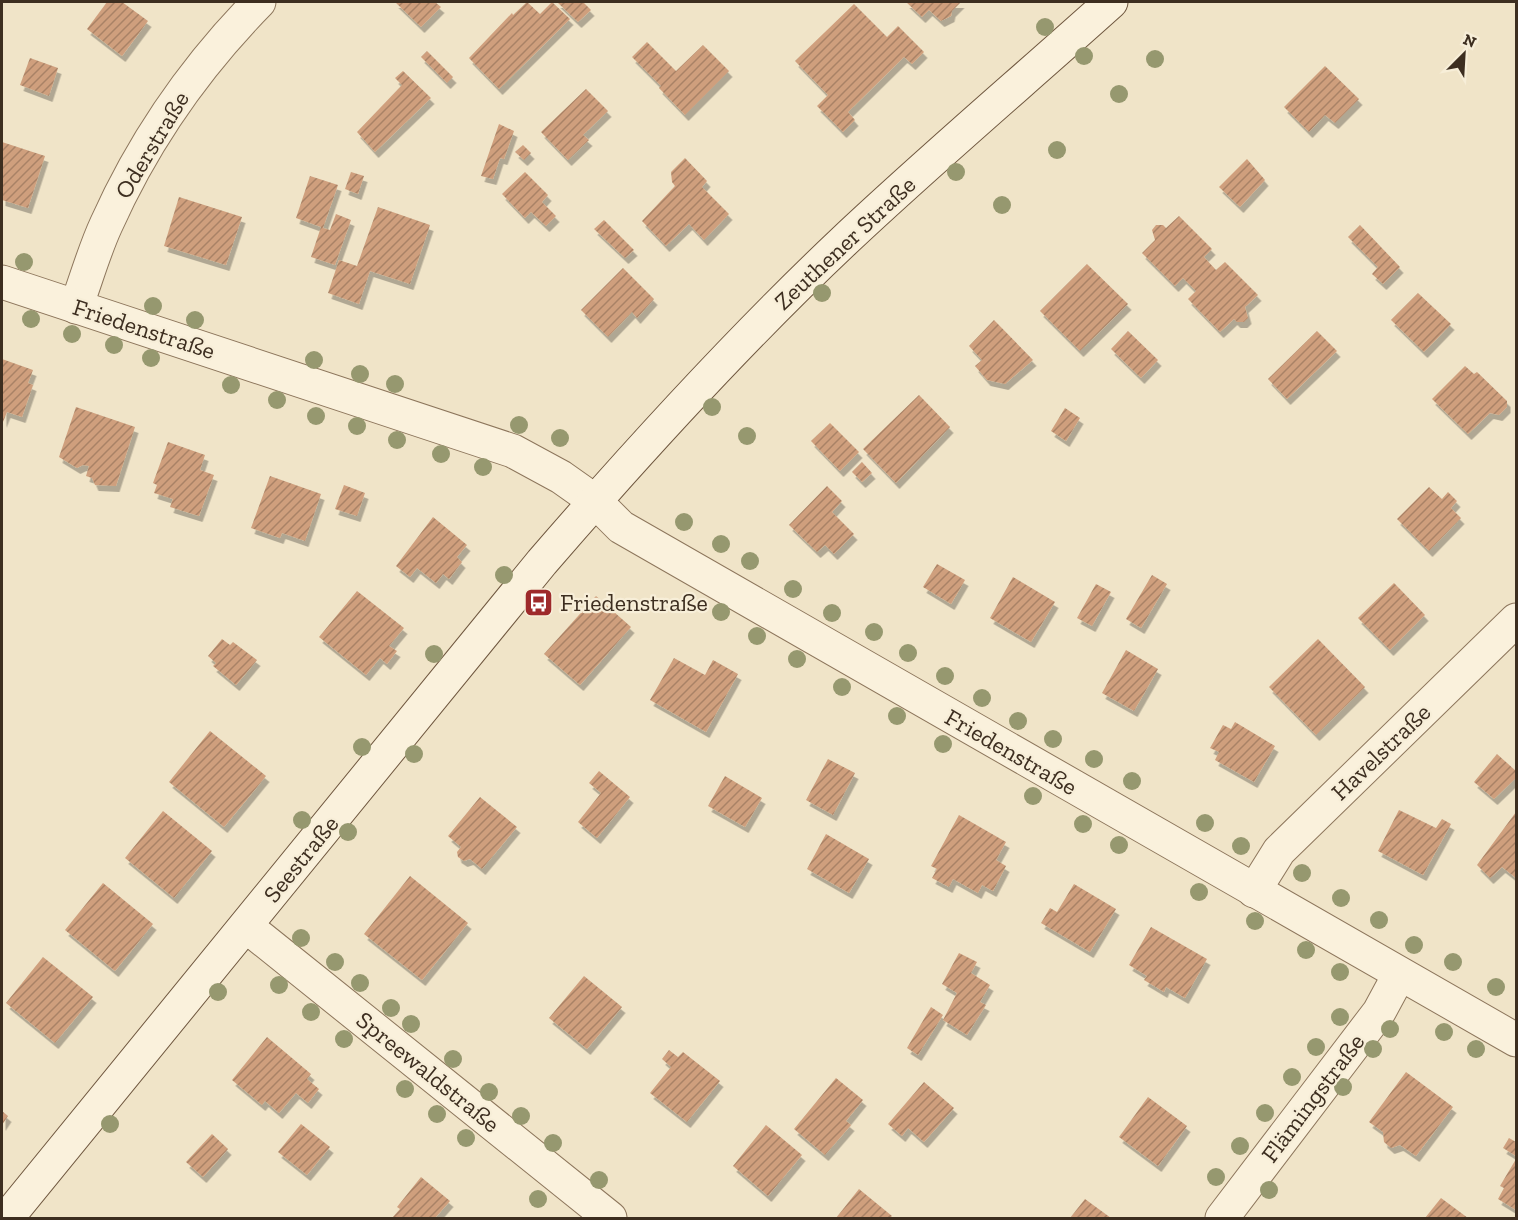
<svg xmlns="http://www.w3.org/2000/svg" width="1518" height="1220" font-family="'Zilla Slab',serif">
	<defs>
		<pattern id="building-hatch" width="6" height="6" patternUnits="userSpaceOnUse" patternTransform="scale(1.5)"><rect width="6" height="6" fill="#cf9f7d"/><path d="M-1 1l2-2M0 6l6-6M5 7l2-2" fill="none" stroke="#a98266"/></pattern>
		<filter id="shadow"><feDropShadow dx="3.5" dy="6" stdDeviation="0" flood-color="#0004"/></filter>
	</defs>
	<rect width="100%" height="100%" fill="#f0e4c8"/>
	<g fill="url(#building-hatch)" filter="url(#shadow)">
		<path d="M107,2H122L148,21L122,56L87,29Z"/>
		<path d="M395,2H435L441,7L421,27Z"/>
		<path d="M527,2L540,14L552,2L570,19L499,89L469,58L512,13L513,15Z"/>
		<path d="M557,2H583L591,10L578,22Z"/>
		<path d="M906,2H961L952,11L951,16L941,21L929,10L922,17Z"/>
		<path d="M854,4L887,37L898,26L924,52L912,64L904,57L848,112L855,120L843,132L817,106L828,95L795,61Z"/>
		<path d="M647,42L676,71L703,45L729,71L685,115L659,88L661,86L632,57Z"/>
		<path d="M427,51L453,77L447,83L421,57Z"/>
		<path d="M30,58L58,68L49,96L20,85Z"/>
		<path d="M1325,66L1359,99L1335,123L1325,115L1309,132L1284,107Z"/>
		<path d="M403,71L431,98L375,152L357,132L402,85L395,78Z"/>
		<path d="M586,89L608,111L583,135L589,140L568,160L541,132Z"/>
		<path d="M499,124L514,131L504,159L500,158L493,179L481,176Z"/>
		<path d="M2,142L45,156L28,208L2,200Z"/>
		<path d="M523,145L531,153L524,160L515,152Z"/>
		<path d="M685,158L707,181L702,187L729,214L704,240L689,224L666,246L642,221L675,186L672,182L671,172Z"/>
		<path d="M1247,159L1265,180L1240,207L1219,187Z"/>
		<path d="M351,172L364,176L358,194L345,189Z"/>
		<path d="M525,172L548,195L542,202L556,216L546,226L531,212L525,218L502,194Z"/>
		<path d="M310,176L338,185L323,228L330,230L336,214L351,220L335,265L311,257L321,227L296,218Z"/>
		<path d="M179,197L242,217L226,265L164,246Z"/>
		<path d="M378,207L430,225L410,284L370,271L359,304L328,293L339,260L357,266Z"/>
		<path d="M1179,216L1212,249L1204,257L1216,270L1225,262L1258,295L1245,307L1248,318L1244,322H1237L1234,319L1220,332L1188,299L1196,291L1183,278L1175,286L1142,253L1155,240L1152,230L1156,225H1163L1166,228Z"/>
		<path d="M604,220L634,250L625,258L594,229Z"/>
		<path d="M1360,225L1400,267L1383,284L1372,274L1378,267L1348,237Z"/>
		<path d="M1087,264L1128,304L1080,351L1040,311Z"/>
		<path d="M623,268L654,299L637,318L632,312L608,337L581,310Z"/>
		<path d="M1418,293L1451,324L1424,352L1391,320Z"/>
		<path d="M994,320L1033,360L1005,384L987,380L975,366L982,360L969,346Z"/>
		<path d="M1128,331L1158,360L1141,378L1111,349Z"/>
		<path d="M1317,331L1337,351L1287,399L1268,379Z"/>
		<path d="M2,359L33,370L28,383L33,385L22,417L7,412L3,422Z"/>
		<path d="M1465,366L1474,374L1477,372L1507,401V407L1499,415L1490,413L1468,434L1432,399Z"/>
		<path d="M919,395L950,427L896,483L863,449Z"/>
		<path d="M76,407L135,427L116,486L95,485L92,478L86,476L89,466L83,465L77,468L59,457Z"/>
		<path d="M1065,408L1080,418L1066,441L1051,431Z"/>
		<path d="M830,423L859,452L840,471L811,441Z"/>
		<path d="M168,442L205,455L200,470L214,475L199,516L170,507L173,499L154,493L157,485L153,483Z"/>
		<path d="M862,462L872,473L862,482L852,472Z"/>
		<path d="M270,476L321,494L305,541L282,533L280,538L251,528Z"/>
		<path d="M344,485L365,493L357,516L335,509Z"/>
		<path d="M827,486L842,501L832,512L854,534L834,554L825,545L817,552L789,525Z"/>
		<path d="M1429,487L1442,499L1448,492L1457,501L1451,508L1461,518L1429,551L1397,519Z"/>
		<path d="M433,517L467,545L457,557L462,562L449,579L443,574L436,583L417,568L410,577L396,566Z"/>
		<path d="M937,564L965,580L951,604L923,587Z"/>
		<path d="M1152,575L1167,584L1141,628L1126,619Z"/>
		<path d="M1013,577L1055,602L1031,642L990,618Z"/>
		<path d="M1394,583L1425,615L1390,650L1358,618Z"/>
		<path d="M1096,584L1111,592L1092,626L1077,618Z"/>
		<path d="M357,591L404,628L389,646L397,651L387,664L380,658L366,675L319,637Z"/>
		<path d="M596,596L631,627L580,685L544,654Z"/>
		<path d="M222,639L230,645L233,642L257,660L236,685L213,666L216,663L208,656Z"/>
		<path d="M1318,639L1365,687L1316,735L1269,687Z"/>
		<path d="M1126,650L1158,669L1134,711L1102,693Z"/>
		<path d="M674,658L705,675L713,660L738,674L706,732L650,700Z"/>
		<path d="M1235,722L1275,746L1254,782L1215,760L1219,752L1210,748L1223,725L1231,729Z"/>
		<path d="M210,731L266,776L224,827L169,782Z"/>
		<path d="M1497,754L1516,771V778L1494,799L1474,782Z"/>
		<path d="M828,759L855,773L833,815L806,800Z"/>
		<path d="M599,771L630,797L597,838L578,822L601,793L589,783Z"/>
		<path d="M725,776L762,798L745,827L708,806Z"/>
		<path d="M480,797L517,827L482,869L470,859L464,861L458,857L457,852L461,847L448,836Z"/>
		<path d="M1399,810L1436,828L1442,819L1451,824L1423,875L1378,851Z"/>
		<path d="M163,811L212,851L174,898L125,858Z"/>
		<path d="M1516,812V878L1502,867L1490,878L1477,865Z"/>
		<path d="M959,815L1006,842L996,860L1006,866L993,891L982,885L978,893L953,879L949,887L932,878L937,869L931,866Z"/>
		<path d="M826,834L869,859L849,893L807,869Z"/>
		<path d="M410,876L468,923L422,980L364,934Z"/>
		<path d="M103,883L153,924L115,971L65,930Z"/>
		<path d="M1074,884L1116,909L1090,952L1041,923L1050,908L1057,912Z"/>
		<path d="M1151,927L1207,959L1185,998L1166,987L1164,992L1144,980L1147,976L1129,965Z"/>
		<path d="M959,953L977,962L971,973L990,985L980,1002L986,1005L967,1035L943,1020L957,993L942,984Z"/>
		<path d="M43,957L93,997L55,1043L6,1003Z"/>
		<path d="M584,976L622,1007L587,1049L549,1018Z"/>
		<path d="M931,1007L943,1015L918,1055L907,1048Z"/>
		<path d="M267,1037L311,1074L307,1079L319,1089L308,1103L296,1093L279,1113L265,1101L262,1105L232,1080Z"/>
		<path d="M669,1050L678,1057L683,1052L720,1081L687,1122L650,1093L671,1067L662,1059Z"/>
		<path d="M1406,1072L1453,1107L1416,1156L1400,1145L1391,1148L1384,1142L1383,1132L1369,1122Z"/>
		<path d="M836,1078L863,1100L846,1121L851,1125L825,1155L794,1129Z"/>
		<path d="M924,1082L954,1108L924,1142L908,1128L902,1136L888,1124Z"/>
		<path d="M1148,1097L1187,1126L1158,1166L1119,1137Z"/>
		<path d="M2,1111L8,1116L2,1125Z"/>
		<path d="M301,1124L330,1147L307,1175L278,1152Z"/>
		<path d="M766,1125L802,1155L768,1196L733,1166Z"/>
		<path d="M212,1134L228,1149L203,1177L186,1162Z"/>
		<path d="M1509,1138L1516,1142V1156L1503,1148Z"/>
		<path d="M1516,1159V1210L1498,1199L1504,1188L1500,1186Z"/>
		<path d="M421,1177L450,1201L435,1218H392L400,1209L397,1207Z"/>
		<path d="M859,1189L892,1216L890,1218H836Z"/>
		<path d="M1441,1198L1468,1218H1425Z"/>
		<path d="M1085,1199L1111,1218H1070Z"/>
	</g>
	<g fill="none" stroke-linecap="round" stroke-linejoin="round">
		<defs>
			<g id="minor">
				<path d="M76,307C86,280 94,251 106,225C143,142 196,66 259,2"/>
				<path d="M595,501L621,527L1516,1040"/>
				<path d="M1254,891L1279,851L1516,620"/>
				<path d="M246,926L610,1218"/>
				<path d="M1222,1218L1379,1012L1399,975"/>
			</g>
			<path id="tertiary" d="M2,282L513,451L561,477L595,501"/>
			<path id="secondary" d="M7,1218L542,562C638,451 737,342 844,241C931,159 1022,82 1111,2"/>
		</defs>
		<use href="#minor" stroke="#8d765c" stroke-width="35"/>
		<use href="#tertiary" stroke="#8d765c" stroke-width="35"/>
		<use href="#secondary" stroke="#6f573f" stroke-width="35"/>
		<use href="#minor" stroke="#faf1dc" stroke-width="33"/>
		<use href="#tertiary" stroke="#faf1dc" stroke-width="33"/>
		<use href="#secondary" stroke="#faf1dc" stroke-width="33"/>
	</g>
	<g fill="#96986f">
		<circle cx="1045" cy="27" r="9"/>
		<circle cx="1084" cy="56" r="9"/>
		<circle cx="1155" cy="59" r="9"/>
		<circle cx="1119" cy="94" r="9"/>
		<circle cx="1057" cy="150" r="9"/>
		<circle cx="956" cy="172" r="9"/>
		<circle cx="1002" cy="205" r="9"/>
		<circle cx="24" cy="262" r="9"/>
		<circle cx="822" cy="293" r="9"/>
		<circle cx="153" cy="306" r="9"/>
		<circle cx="31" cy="319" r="9"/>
		<circle cx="195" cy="320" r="9"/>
		<circle cx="72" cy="334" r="9"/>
		<circle cx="114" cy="345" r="9"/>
		<circle cx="151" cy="358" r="9"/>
		<circle cx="314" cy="360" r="9"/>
		<circle cx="360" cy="374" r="9"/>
		<circle cx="395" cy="384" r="9"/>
		<circle cx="231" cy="385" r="9"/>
		<circle cx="277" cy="400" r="9"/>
		<circle cx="712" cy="407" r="9"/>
		<circle cx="316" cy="416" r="9"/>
		<circle cx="519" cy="425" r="9"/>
		<circle cx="357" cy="426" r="9"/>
		<circle cx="747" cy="436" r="9"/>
		<circle cx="560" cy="438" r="9"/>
		<circle cx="397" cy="440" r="9"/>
		<circle cx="441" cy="454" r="9"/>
		<circle cx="483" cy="467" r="9"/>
		<circle cx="684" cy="522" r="9"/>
		<circle cx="721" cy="544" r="9"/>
		<circle cx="750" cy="561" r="9"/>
		<circle cx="504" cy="575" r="9"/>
		<circle cx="793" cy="589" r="9"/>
		<circle cx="721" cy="612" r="9"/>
		<circle cx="832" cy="613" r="9"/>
		<circle cx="874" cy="632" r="9"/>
		<circle cx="757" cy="636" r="9"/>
		<circle cx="908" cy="653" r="9"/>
		<circle cx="434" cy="654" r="9"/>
		<circle cx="797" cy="659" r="9"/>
		<circle cx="945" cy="676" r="9"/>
		<circle cx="842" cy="687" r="9"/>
		<circle cx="982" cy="698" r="9"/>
		<circle cx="897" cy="716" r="9"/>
		<circle cx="1018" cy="721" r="9"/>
		<circle cx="1053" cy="739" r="9"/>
		<circle cx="943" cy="744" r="9"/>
		<circle cx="362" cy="747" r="9"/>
		<circle cx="414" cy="754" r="9"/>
		<circle cx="1094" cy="759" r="9"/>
		<circle cx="1132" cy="781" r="9"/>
		<circle cx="1033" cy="796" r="9"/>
		<circle cx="302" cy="820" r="9"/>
		<circle cx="1205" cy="823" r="9"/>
		<circle cx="1083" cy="824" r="9"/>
		<circle cx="348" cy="832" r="9"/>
		<circle cx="1119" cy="845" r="9"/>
		<circle cx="1241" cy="846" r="9"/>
		<circle cx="1302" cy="873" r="9"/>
		<circle cx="1199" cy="892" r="9"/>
		<circle cx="1341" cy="898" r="9"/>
		<circle cx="1379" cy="920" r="9"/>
		<circle cx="1255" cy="921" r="9"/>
		<circle cx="301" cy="938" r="9"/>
		<circle cx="1414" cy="945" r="9"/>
		<circle cx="1306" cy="950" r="9"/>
		<circle cx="335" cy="962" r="9"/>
		<circle cx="1453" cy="962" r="9"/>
		<circle cx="1340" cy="972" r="9"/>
		<circle cx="360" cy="983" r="9"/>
		<circle cx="279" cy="985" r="9"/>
		<circle cx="1496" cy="987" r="9"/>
		<circle cx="218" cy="992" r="9"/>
		<circle cx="391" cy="1008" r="9"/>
		<circle cx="311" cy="1012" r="9"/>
		<circle cx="1340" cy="1017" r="9"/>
		<circle cx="411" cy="1024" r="9"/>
		<circle cx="1390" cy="1029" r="9"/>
		<circle cx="1444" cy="1032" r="9"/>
		<circle cx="344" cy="1039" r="9"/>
		<circle cx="1316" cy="1047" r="9"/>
		<circle cx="1373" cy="1049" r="9"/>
		<circle cx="1476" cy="1049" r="9"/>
		<circle cx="453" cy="1059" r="9"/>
		<circle cx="1292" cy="1077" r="9"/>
		<circle cx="1343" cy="1087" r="9"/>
		<circle cx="405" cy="1089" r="9"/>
		<circle cx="489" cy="1092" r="9"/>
		<circle cx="1265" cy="1113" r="9"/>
		<circle cx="437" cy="1114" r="9"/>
		<circle cx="521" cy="1116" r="9"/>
		<circle cx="110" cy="1124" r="9"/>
		<circle cx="466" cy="1138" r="9"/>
		<circle cx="553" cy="1143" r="9"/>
		<circle cx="1240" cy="1146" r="9"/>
		<circle cx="1216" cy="1177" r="9"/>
		<circle cx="599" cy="1180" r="9"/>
		<circle cx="1269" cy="1190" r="9"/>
		<circle cx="538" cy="1199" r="9"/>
	</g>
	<defs>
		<symbol id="bus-square" viewBox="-11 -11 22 22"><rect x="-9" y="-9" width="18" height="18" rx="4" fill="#9e2a2b" stroke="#f7eed8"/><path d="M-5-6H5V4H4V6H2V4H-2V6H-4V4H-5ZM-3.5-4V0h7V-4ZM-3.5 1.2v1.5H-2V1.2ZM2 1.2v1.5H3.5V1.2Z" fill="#fff"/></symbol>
	</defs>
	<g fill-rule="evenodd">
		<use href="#bus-square" x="522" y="586" width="33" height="33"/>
	</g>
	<g text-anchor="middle" stroke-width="4.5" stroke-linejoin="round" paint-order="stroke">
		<g font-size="24" fill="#3d2e20" stroke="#f7eed8">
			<text transform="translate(152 145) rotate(-59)" y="8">Oderstraße</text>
			<text transform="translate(845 243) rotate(-43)" y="8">Zeuthener Straße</text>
			<text transform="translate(144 329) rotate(18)" y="8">Friedenstraße</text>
			<text transform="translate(1011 752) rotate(30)" y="8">Friedenstraße</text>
			<text transform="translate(1381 752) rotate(-44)" y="8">Havelstraße</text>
			<text transform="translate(301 859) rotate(-51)" y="8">Seestraße</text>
			<text transform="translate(428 1072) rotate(39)" y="8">Spreewaldstraße</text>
			<text transform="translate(1313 1098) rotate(-53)" y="8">Flämingstraße</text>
		</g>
		<g font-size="24" fill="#3d2e20" stroke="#f7eed8" text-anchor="start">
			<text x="560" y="611">Friedenstraße</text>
		</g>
	</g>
	<rect width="1518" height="1220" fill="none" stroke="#3d2e20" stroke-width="6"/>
	<g transform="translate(1464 54) rotate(24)" stroke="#f7eed8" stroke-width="4.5" paint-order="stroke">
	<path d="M0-4.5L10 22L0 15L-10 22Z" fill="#3d2e20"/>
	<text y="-9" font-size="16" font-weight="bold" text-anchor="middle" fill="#3d2e20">N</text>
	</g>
</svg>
